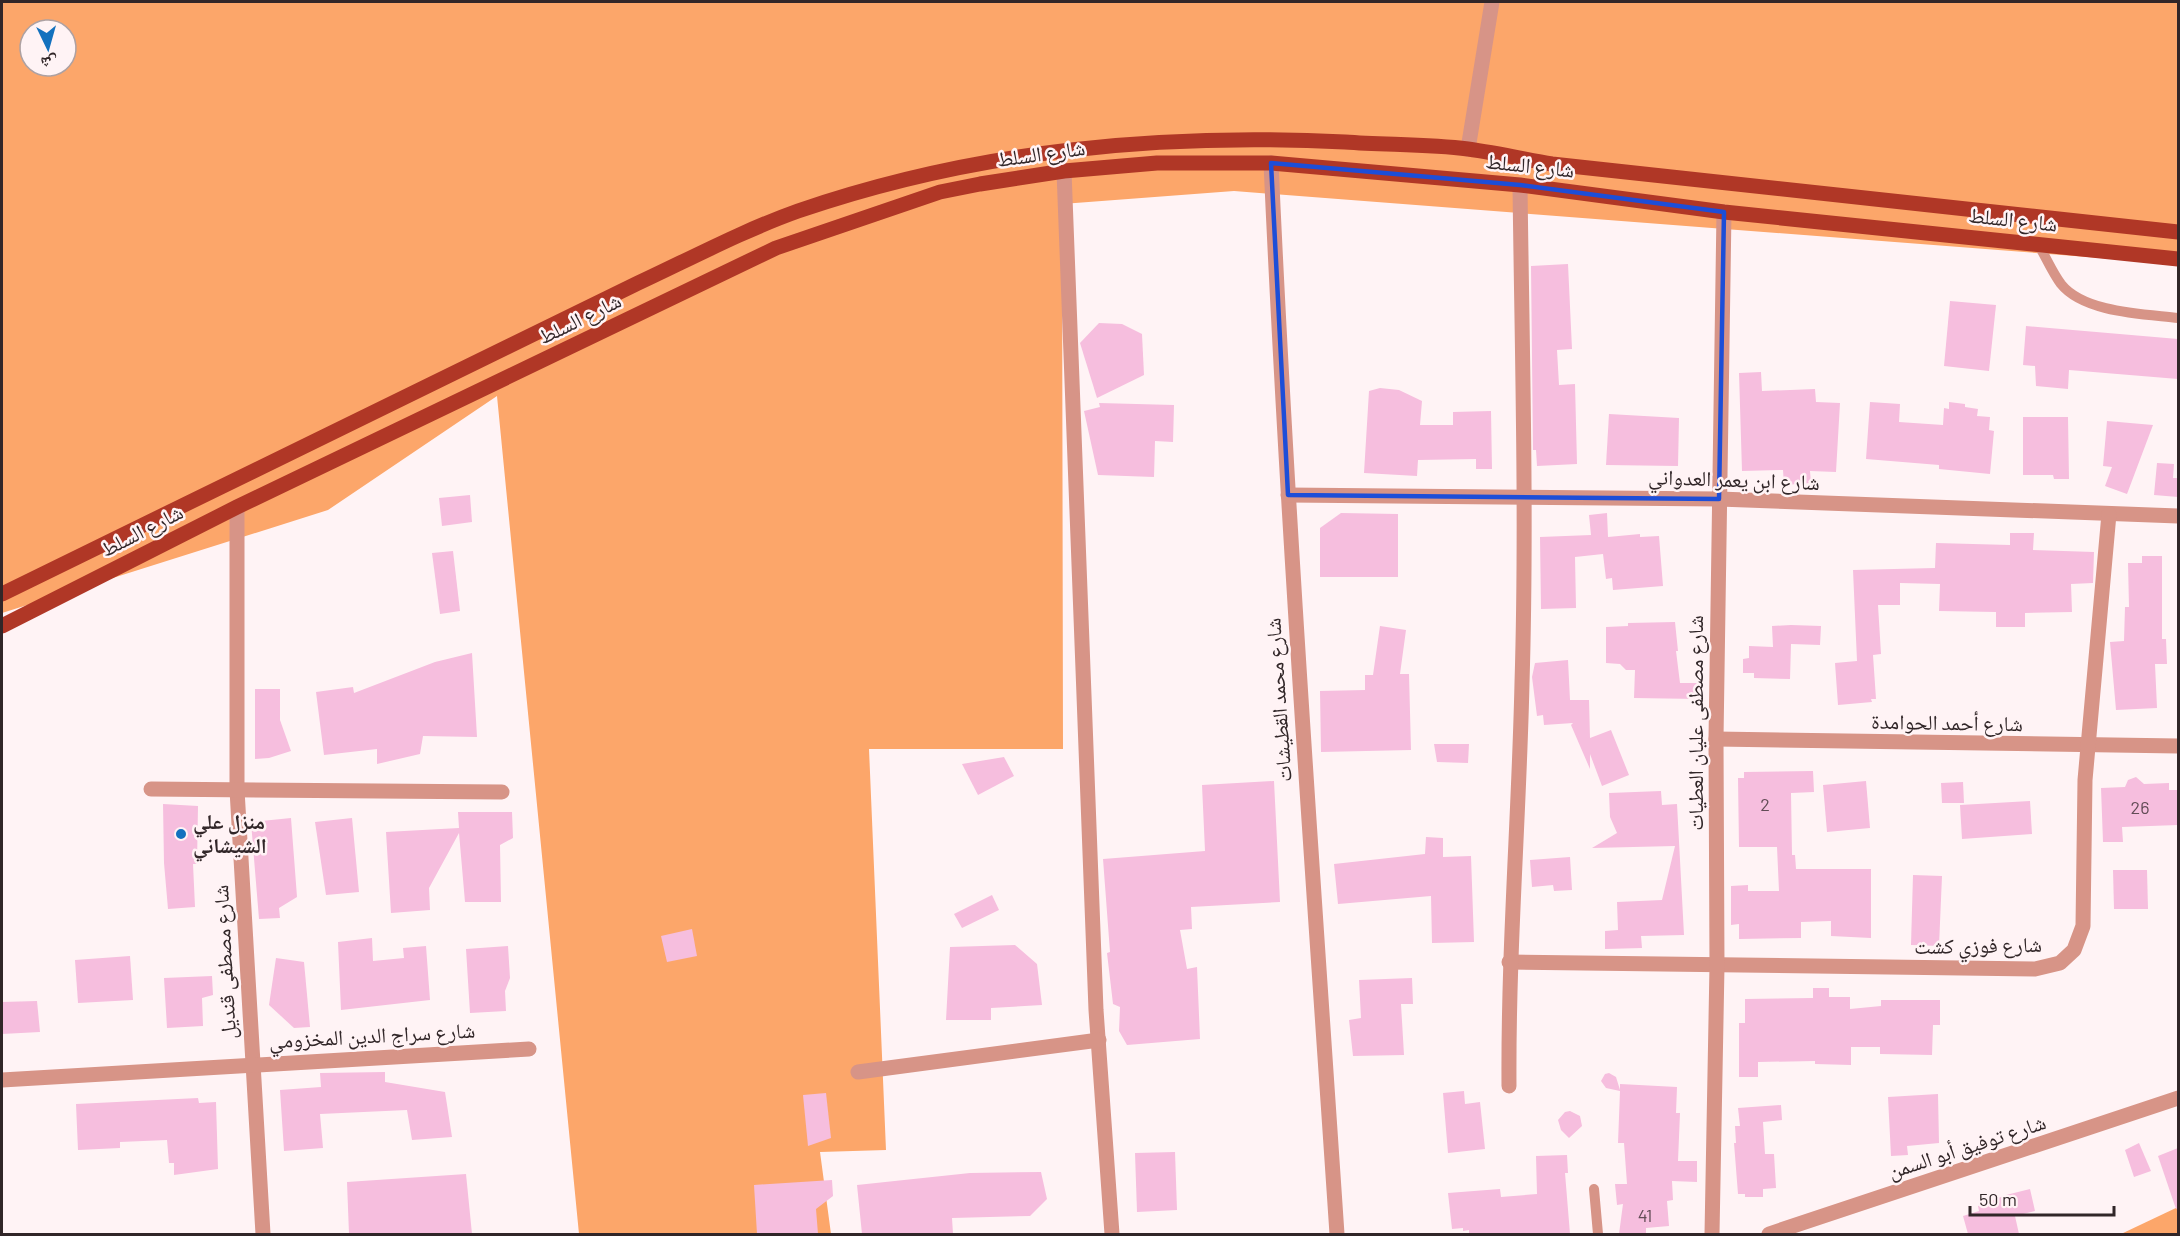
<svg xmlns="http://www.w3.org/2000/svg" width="2180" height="1236" font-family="Barlow,'Noto Naskh Arabic',sans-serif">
	<rect width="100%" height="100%" fill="#fff3f5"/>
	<g fill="#fca66a" fill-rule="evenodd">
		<path d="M2,2H2178V264L1234,191L1062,204L1063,749H869L886,1150L820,1152L831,1234H579L497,396L328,510L2,613ZM30,30H66V66H30Z"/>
		<path d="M2178,1207V1234H2121Z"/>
	</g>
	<g fill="#f6bede">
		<path d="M1568,264L1572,349L1557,350L1559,385L1575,384L1577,464L1537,466L1536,450H1533L1531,266Z"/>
		<path d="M1950,301L1996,305L1989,371L1944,366Z"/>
		<path d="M1099,323L1122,324L1142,334L1144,375L1097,398L1080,343Z"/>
		<path d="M2026,326L2178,339V379L2069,370L2068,389L2036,386L2035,366L2023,365Z"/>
		<path d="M1761,372L1762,391L1815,389L1816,402L1840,403L1836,472L1810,471L1811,483L1784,485L1783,470L1742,471L1739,373Z"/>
		<path d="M1380,388L1399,390L1422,401L1420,425H1453V412L1491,411L1492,469H1476V459L1418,460L1417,476L1364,473L1369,391Z"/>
		<path d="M1870,402L1900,404L1899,422L1943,425L1944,408L1949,409V402L1965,404V407L1978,409L1977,416L1990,417L1989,430L1994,431L1990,474L1939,469V465L1866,459Z"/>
		<path d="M1099,403L1174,405L1173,442L1155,441L1154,477L1098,475L1084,411L1100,407Z"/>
		<path d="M1609,414L1679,418L1678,466L1606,465Z"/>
		<path d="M2023,417H2068L2069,479H2054L2053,475H2023Z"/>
		<path d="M2107,421L2153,425L2127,494L2105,486L2112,467L2103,466Z"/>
		<path d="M2157,463L2174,464L2173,478H2178V497L2154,495Z"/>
		<path d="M470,495L472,522L442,526L439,498Z"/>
		<path d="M1341,513L1398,514V577H1320V528Z"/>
		<path d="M1607,513L1608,537L1640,534V537L1659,536L1663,586L1613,590L1612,578L1606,579L1603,554L1575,557L1576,608L1541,609L1540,537L1591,535L1589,515Z"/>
		<path d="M2010,533H2034L2033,550L2094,552L2093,583L2071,584L2072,612L2025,613V627H1996V612L1939,611L1940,584L1900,583V605H1878L1881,654L1873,655L1876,699H1871L1872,702L1838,705L1835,663L1857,661L1853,570L1935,568L1936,543L2010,545Z"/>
		<path d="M453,551L460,611L440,614L432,553Z"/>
		<path d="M2142,556H2162V639H2166L2167,664H2155L2157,708L2116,710L2110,642L2124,641L2125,607H2129L2128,563H2142Z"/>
		<path d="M1675,622L1678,651H1676L1680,683H1698V699L1634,698L1635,670H1626L1620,664L1606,663V627L1628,626V623Z"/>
		<path d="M1791,625L1821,626L1820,645L1791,644L1790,679L1754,678V673H1743V659L1749,658V646L1773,647L1772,626Z"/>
		<path d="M1380,626L1406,630L1400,674H1409L1411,750L1321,752L1320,691L1365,690V675H1373Z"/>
		<path d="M472,653L477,737L423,736L420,754L377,764V749L324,755L316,692L353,687L354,693L435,662Z"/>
		<path d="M1568,660L1570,700H1589L1590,738L1611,730L1629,775L1602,786L1590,754V769L1571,725L1573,723L1544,725L1543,715L1537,716L1532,677L1535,663Z"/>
		<path d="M255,689H280V720L291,751L269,758L255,759Z"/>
		<path d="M1434,744H1469L1468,763L1437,762Z"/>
		<path d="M1004,757L1014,776L978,795L962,764Z"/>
		<path d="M1813,771L1814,792L1791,793L1792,855H1795L1796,869H1871V938L1831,936V921L1801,922V938L1739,939V924L1731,925V886L1748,885V891H1779L1777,847H1739L1738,778H1744V772Z"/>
		<path d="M2136,777L2144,784L2169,783V790H2178V825L2122,827L2123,842H2103L2101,788L2125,787L2128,780Z"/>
		<path d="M1274,781L1280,902L1191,907L1192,929L1180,930L1187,969L1197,967L1200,1039L1127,1045L1119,1031L1120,1007L1113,1004L1107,953L1110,952L1103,859L1205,851L1202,785Z"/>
		<path d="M1866,781L1870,828L1827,832L1823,785Z"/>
		<path d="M1963,782L1964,803H1942L1941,783Z"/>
		<path d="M1661,791L1662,805L1677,804L1684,935L1641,936L1642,948L1605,949V931L1618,930L1617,902L1662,900L1675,846L1592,848L1617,833L1610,817L1609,793Z"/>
		<path d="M2030,801L2032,834L1962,839L1960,805Z"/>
		<path d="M163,804L198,806L197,864H193L195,907L168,909L164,863Z"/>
		<path d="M458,812H512L513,838L500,845L501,902H465L459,833L429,888L430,910L391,913L386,832L459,828Z"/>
		<path d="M291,818L297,897L279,908L280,918L259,919L251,822Z"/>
		<path d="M352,818L359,892L326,895L315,822Z"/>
		<path d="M1426,837L1443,838V857L1471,856L1474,942L1432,943L1431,896L1338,904L1334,864L1425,854Z"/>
		<path d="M1570,857L1572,890L1554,891L1553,885L1532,887L1530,860Z"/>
		<path d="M2113,870H2147L2148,909H2114Z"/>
		<path d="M1913,875L1942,876L1939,946L1911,945Z"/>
		<path d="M992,895L999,910L962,928L954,914Z"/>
		<path d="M692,929L697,956L667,962L661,936Z"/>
		<path d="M372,938L373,961L404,958L403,948L426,946L430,1000L341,1010L338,942Z"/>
		<path d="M1015,945L1037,964L1042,1005L991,1008V1020H946L950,947Z"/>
		<path d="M508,946L510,978L505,991L506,1011L470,1013L466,949Z"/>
		<path d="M130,956L133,1000L78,1003L75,960Z"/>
		<path d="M276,958L304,962L310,1027L294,1028L269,1005Z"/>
		<path d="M212,976L213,995L202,998L203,1026L167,1028L164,978Z"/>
		<path d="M1412,978L1413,1004H1401L1404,1055L1353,1056L1349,1020L1361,1018L1359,980Z"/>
		<path d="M1813,988H1829V997H1850V1009L1881,1006V1000H1940V1025H1933L1932,1055L1880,1054V1047H1851V1065L1815,1064V1061L1758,1062V1077H1739V1023H1745V999L1813,998Z"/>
		<path d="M37,1001L40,1032L2,1034V1002Z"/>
		<path d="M385,1072V1082L445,1092L452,1137L412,1140L407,1110L320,1114L323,1148L284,1151L280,1090L321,1087L320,1073Z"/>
		<path d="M1609,1073L1616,1077L1620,1090V1084L1677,1087L1676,1113H1680L1678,1161H1697V1182L1672,1181L1673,1200L1667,1201L1669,1226L1646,1228V1234H1619L1623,1204L1617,1205L1615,1184H1627L1624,1143H1618L1620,1091L1606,1088L1601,1081L1605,1074Z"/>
		<path d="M1464,1091L1465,1104L1480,1102L1485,1149L1448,1153L1443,1093Z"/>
		<path d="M826,1093L831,1138L808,1146L803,1095Z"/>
		<path d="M1938,1094L1939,1143L1907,1146L1908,1155L1891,1156L1888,1097Z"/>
		<path d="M198,1098L199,1103L216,1102L218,1169L174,1175V1163H169L167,1140L120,1142V1148L78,1150L76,1104Z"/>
		<path d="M1781,1105L1782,1120L1763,1122L1765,1154H1774L1776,1188L1763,1189V1197H1745V1194H1738L1734,1143H1736L1735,1126H1740L1738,1108Z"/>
		<path d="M1570,1111L1580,1116L1582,1126L1569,1138L1561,1130L1558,1120L1565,1112Z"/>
		<path d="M2139,1143L2151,1171L2134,1177L2125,1150Z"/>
		<path d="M2178,1148V1208L2176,1209L2158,1156Z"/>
		<path d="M1175,1152L1177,1210L1137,1212L1135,1153Z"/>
		<path d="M1567,1155L1568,1173H1565L1570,1234H1469V1230L1463,1231V1228L1452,1229L1448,1193L1500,1189L1501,1197L1537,1194L1536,1156Z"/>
		<path d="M1041,1172L1047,1199L1030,1216L952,1218L953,1234H862L857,1185L970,1173Z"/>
		<path d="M466,1174L472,1234H349L347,1182Z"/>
		<path d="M832,1180L833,1196L816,1209L818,1234H757L754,1185Z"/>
		<path d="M2030,1189L2035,1211L2015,1216L2019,1234H1968L1963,1216L1979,1211L1978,1206L2006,1195Z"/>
	</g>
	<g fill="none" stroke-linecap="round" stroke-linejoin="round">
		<g stroke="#d79487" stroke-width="10">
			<path d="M2038,244C2046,257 2052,272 2061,284C2084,313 2145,314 2178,318"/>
			<path d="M1594,1189L1598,1234"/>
		</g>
		<g stroke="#d79487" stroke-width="15">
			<path d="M1468,149L1492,2"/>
			<path d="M1271,163C1287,520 1313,877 1337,1234"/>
			<path d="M1064,171L1096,1010L1112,1234"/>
			<path d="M1288,495L1719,499L2178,516"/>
			<path d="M237,507V790L263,1234"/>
			<path d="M1716,739L2178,746"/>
			<path d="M151,789L502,792"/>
			<path d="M1509,962L2035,969L2060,963L2074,950L2083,926L2085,780L2109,514"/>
			<path d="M858,1072L1099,1040"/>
			<path d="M2,1080L529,1049"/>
			<path d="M1509,1086C1508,951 1519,818 1522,683C1527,517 1522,351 1520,185"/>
			<path d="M1712,1234L1717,966L1716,739L1724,212"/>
			<path d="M1769,1234L2178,1098"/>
		</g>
		<g stroke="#b03726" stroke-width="15">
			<path d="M2,594L634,285C688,260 742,231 798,211C976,150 1159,133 1345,142C1386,145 1428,144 1468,149C1496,153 1524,159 1552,164L2178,232"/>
			<path d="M2,626L237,507L776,248L940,192L980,184L1064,171L1157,163H1271L1520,185L1724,212L2178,259"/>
		</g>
	</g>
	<path fill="none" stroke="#1d4ed8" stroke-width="4.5" stroke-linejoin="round" d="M1271,163L1520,185L1724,212L1719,499L1288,495Z"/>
	<circle fill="#1371be" stroke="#fff3f5" stroke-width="2" cx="181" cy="834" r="6"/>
	<g text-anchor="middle" stroke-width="5" stroke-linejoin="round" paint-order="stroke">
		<g font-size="18" fill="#624c56">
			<text x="1765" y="811">2</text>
			<text x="2140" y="814">26</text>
			<text x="1645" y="1222">41</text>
		</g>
		<g font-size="21" fill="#312628" stroke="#fff3f5">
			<text transform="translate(1041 154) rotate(-8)" y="7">شارع السلط</text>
			<text transform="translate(1530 166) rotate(6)" y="7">شارع السلط</text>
			<text transform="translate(2013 220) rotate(6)" y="7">شارع السلط</text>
			<text transform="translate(580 319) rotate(-26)" y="7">شارع السلط</text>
			<text transform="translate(1734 480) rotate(2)" y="7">شارع ابن يعمر العدواني</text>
			<text transform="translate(142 531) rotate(-27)" y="7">شارع السلط</text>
			<text transform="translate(1279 700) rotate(-94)" y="7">شارع محمد القطيشات</text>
			<text transform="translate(1696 723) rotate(-90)" y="7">شارع مصطفى عليان العطيات</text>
			<text transform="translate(1947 723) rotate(1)" y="7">شارع أحمد الحوامدة</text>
			<text transform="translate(1978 946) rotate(-1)" y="7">شارع فوزي كشت</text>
			<text transform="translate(225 962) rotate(-93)" y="7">شارع مصطفى قنديل</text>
			<text transform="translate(372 1036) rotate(-3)" y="7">شارع سراج الدين المخزومي</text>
			<text transform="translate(1967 1147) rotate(-18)" y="7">شارع توفيق أبو السمن</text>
		</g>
		<g font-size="21" font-weight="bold" fill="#312628" stroke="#fff3f5" text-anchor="start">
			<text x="193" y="829">منزل علي<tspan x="193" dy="24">الشيشاني</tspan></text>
		</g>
	</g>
	<rect width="2180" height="1236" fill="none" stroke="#312628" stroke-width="6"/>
	<g transform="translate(48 48) rotate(175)"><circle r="28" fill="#fff3f5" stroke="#ada1a3" stroke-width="1.5"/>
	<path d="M0-4.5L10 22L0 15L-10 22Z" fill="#1371be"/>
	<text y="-9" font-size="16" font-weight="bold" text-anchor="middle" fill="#312628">ش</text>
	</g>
	<path d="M1970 1206v9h144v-9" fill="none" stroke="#312628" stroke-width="3"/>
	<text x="1979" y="1206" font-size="18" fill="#312628" stroke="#fff3f5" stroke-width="4.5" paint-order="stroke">50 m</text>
</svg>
